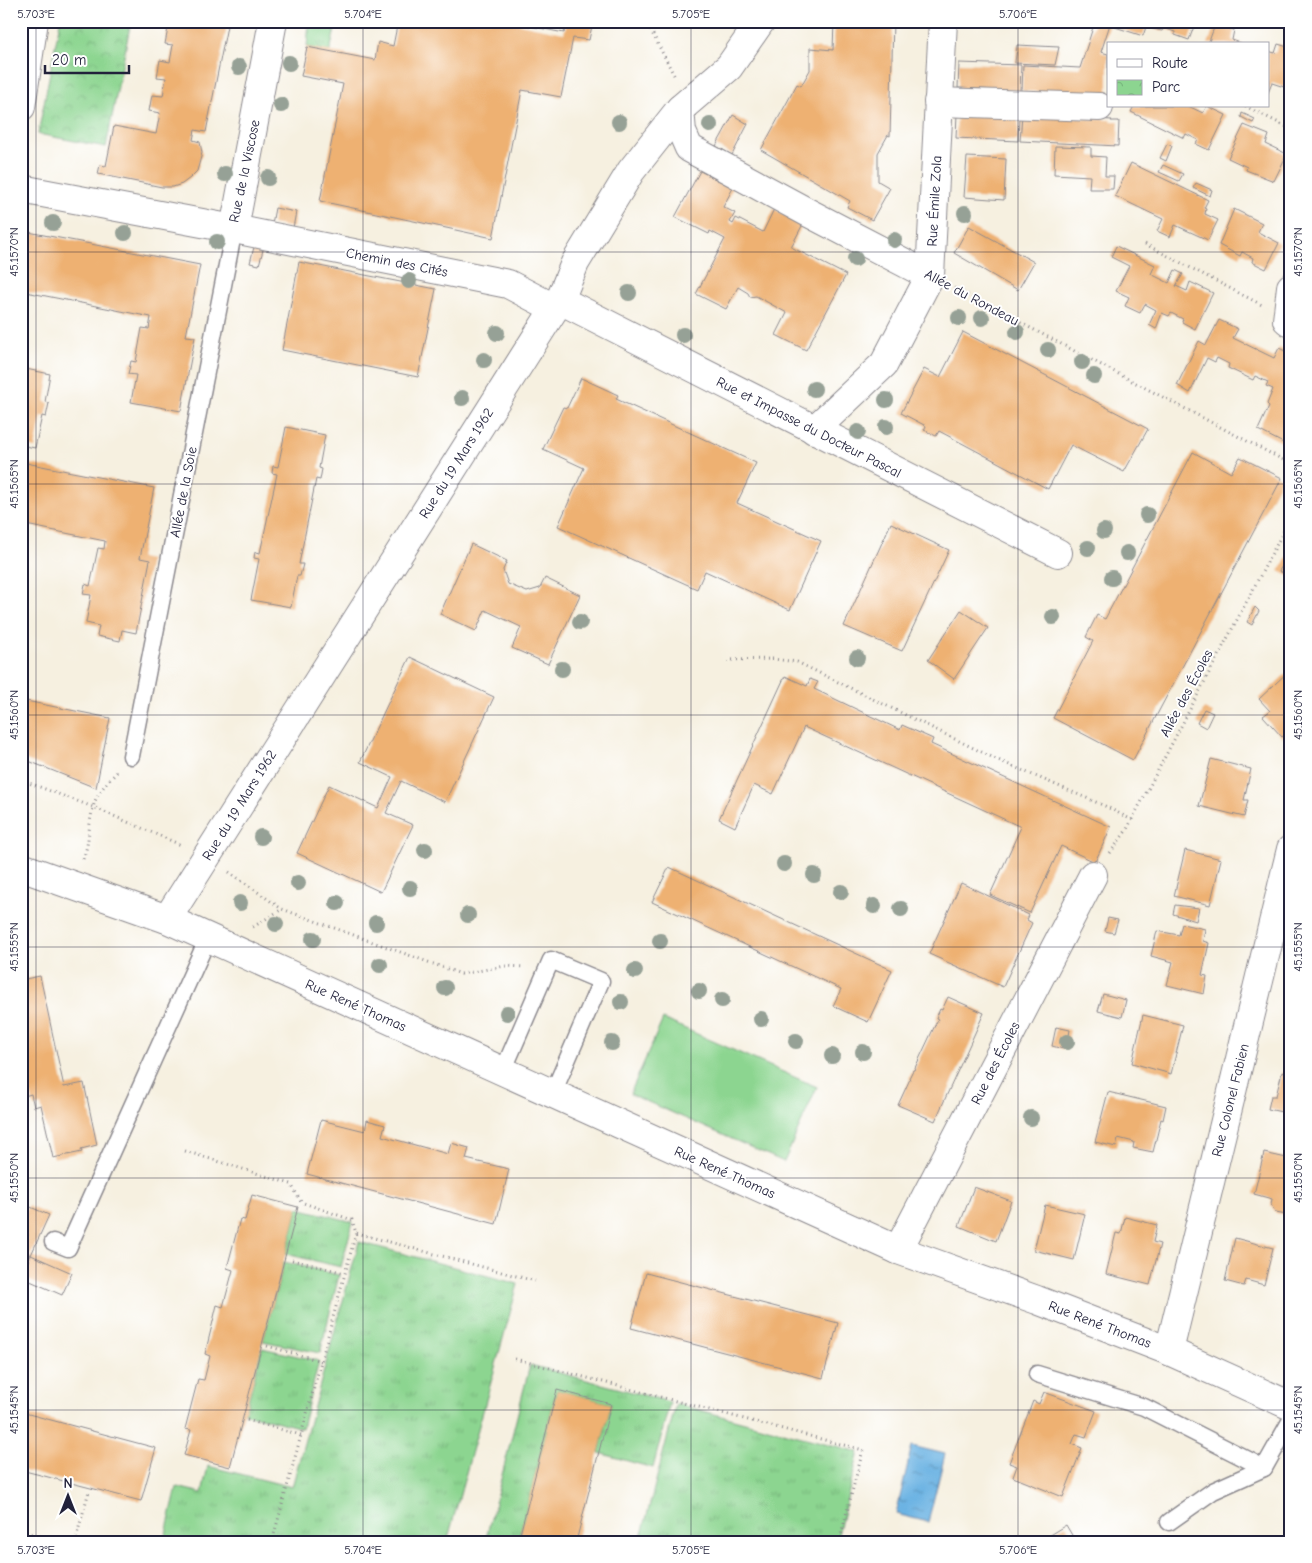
<svg xmlns="http://www.w3.org/2000/svg" width="1312" height="1563" font-family="'Comic Neue',sans-serif">
	<defs>
		<pattern id="grass-tufts" width="24" height="20" patternUnits="userSpaceOnUse" patternTransform="scale(1.25)"><rect width="24" height="20" fill="#8cd590"/><path d="M3 7l-1-3M5 7V3M7 7l1-3M15 17l-1-3M17 17v-4M19 17l1-3" fill="none" stroke="#78b77d"/></pattern>
		<pattern id="park-crowns" width="20" height="18" patternUnits="userSpaceOnUse" patternTransform="scale(1.25)"><rect width="20" height="18" fill="#8cd590"/><path d="M2 6a3 3 0 1 1 6 0M12 15a3 3 0 1 1 6 0" fill="none" stroke="#78b77d"/></pattern>
		<pattern id="water-ripples" width="26" height="14" patternUnits="userSpaceOnUse" patternTransform="scale(1.25)"><rect width="26" height="14" fill="#6cb3e3"/><path d="M2 4q2-2 4 0t4 0M15 11q2-2 4 0t4 0" fill="none" stroke="#5891b9"/></pattern>
	</defs>
	<rect width="100%" height="100%" fill="#fff"/>
	<filter id="ink" filterUnits="userSpaceOnUse"><feTurbulence type="fractalNoise" baseFrequency=".02" numOctaves="2"/><feDisplacementMap in="SourceGraphic" scale="10" xChannelSelector="R" yChannelSelector="G"/><feConvolveMatrix kernelMatrix="1 2 1 2 8 2 1 2 1" color-interpolation-filters="sRGB"/></filter>
	<filter id="wash" filterUnits="userSpaceOnUse"><feTurbulence type="fractalNoise" baseFrequency=".0096" numOctaves="4" result="noise"/><feDisplacementMap in="SourceGraphic" scale="20" xChannelSelector="R" yChannelSelector="G"/><feGaussianBlur stdDeviation="1.12" result="paint"/><feColorMatrix in="noise" values="0 0 0 0 0 0 0 0 0 0 0 0 0 0 0 0 0 1.4 0 .05"/><feComposite in="paint" operator="in"/></filter>
	<g filter="url(#wash)">
		<rect width="100%" height="100%" fill="#f6f0e0"/>
		<g fill="url(#grass-tufts)" stroke="#577c66">
			<path d="M309,21H337L330,51L307,47Z"/>
			<path d="M298,1208L353,1222L341,1267L286,1254Z"/>
			<path d="M359,1242L518,1284L447,1542H164L177,1487L202,1493L208,1466L292,1487Z"/>
			<path d="M284,1262L339,1275L320,1353L263,1341Z"/>
			<path d="M262,1348L319,1361L302,1428L245,1413Z"/>
			<path d="M530,1365L670,1402L653,1468L599,1453L611,1404L557,1390L518,1542H485Z"/>
			<path d="M676,1404L859,1452L836,1542H640Z"/>
		</g>
		<path fill="url(#park-crowns)" stroke="#577c66" d="M60,21H131L106,147L38,134Z"/>
		<path fill="#8cd590" stroke="#577c66" d="M663,1019L817,1087L784,1162L630,1094Z"/>
		<path fill="url(#water-ripples)" stroke="#476a8f" d="M912,1446L945,1454L928,1522L896,1514Z"/>
		<g id="blocks">
			<g fill="#eeb172">
				<path d="M178,21H228L206,132L195,130L193,140L200,142L202,153L197,171L190,178L182,184L173,187H162L98,174L100,165L106,166L114,126L156,134L160,113L149,111L152,95L163,96L166,78L157,77L160,60L170,62L173,45L165,44L169,23L177,24Z"/>
				<path d="M398,21H505L564,33L567,21H593L589,40L573,38L561,97L522,90L493,238L320,201L343,84L301,76L307,47L375,60L378,42L393,46Z"/>
				<path d="M834,21H893L890,136L888,135L878,153V181L890,188L872,220L847,207L850,201L761,150L797,84L801,86L810,70V48L833,50Z"/>
				<path d="M1095,21H1111L1101,52L1108,54V95L1022,91L1023,65L1080,68Z"/>
				<path d="M1113,21H1196L1189,40L1175,35V32L1164,28L1162,31L1146,27L1143,36L1112,26Z"/>
				<path d="M1215,25L1234,30L1232,40L1243,44H1208Z"/>
				<path d="M1278,44L1291,48V75L1287,88L1272,83L1268,93V51L1275,53Z"/>
				<path d="M1017,45L1059,47L1055,65L1015,63Z"/>
				<path d="M959,63L1021,65L1020,91L958,88Z"/>
				<path d="M1134,106H1188L1203,113L1207,106L1226,115L1209,150L1196,144L1198,140L1186,134L1184,138L1131,112Z"/>
				<path d="M957,113L1019,115L1018,141L956,138Z"/>
				<path d="M1242,113L1255,119L1253,123L1241,117Z"/>
				<path d="M733,115L748,124L732,155L716,146Z"/>
				<path d="M1022,115L1112,120L1111,121H1119L1118,146L1020,141Z"/>
				<path d="M1244,125L1269,135L1266,144L1287,154L1274,181L1246,170L1247,167L1228,158Z"/>
				<path d="M1167,144L1172,146L1166,161L1160,158Z"/>
				<path d="M1055,146L1091,147V156L1106,157L1105,176H1114L1113,189H1089L1090,176L1054,174Z"/>
				<path d="M967,157L1006,159L1004,200L964,197Z"/>
				<path d="M1131,163L1208,200L1204,208L1206,209L1205,214L1218,220L1208,240L1175,225L1170,237L1157,231L1163,219L1115,196Z"/>
				<path d="M1163,165L1183,174L1179,181L1159,172Z"/>
				<path d="M700,171L733,188L723,207L735,213L730,222L733,224L736,218L763,232L774,209L803,224L791,247L846,275L806,350L776,335L787,313L756,296L750,297L748,293L738,287L726,309L696,294L725,239L710,231L709,234L675,217Z"/>
				<path d="M1196,183L1212,190L1210,196L1193,188Z"/>
				<path d="M275,208L296,212L293,228L272,224Z"/>
				<path d="M1234,209L1262,223L1258,232L1279,243L1266,269L1252,262L1253,258L1242,252L1240,256L1219,245Z"/>
				<path d="M969,226L1034,262L1018,290L954,253Z"/>
				<path d="M23,231L200,265L186,336L195,337L181,411L131,402L136,375L128,374L131,361L136,362L142,328L149,329L151,317L21,291V241Z"/>
				<path d="M1116,246L1155,265L1151,274L1169,283L1175,270L1183,274L1176,286L1187,291L1190,282L1213,293L1195,329L1182,322L1183,319L1171,313L1169,316L1162,313L1156,329L1149,325L1156,310L1145,304L1140,313L1125,306L1129,297L1116,291L1129,266L1111,257Z"/>
				<path d="M254,247L263,250L259,265L250,263Z"/>
				<path d="M299,262L436,289L418,377L282,350Z"/>
				<path d="M1219,320L1238,329L1233,338L1274,358L1279,348L1291,354V406L1287,414L1291,415V438L1287,445L1258,430L1269,406L1267,404L1273,389L1266,386L1268,382L1255,376L1253,380L1228,368L1229,364L1217,358L1215,362L1207,358L1190,393L1177,385L1199,341L1206,345Z"/>
				<path d="M963,332L1148,429L1124,472L1071,445L1048,489L939,431L936,436L924,430L926,426L901,413L924,369L940,377Z"/>
				<path d="M21,368L50,374L45,402L49,403L46,417L42,416L35,448L21,445Z"/>
				<path d="M581,378L618,395L616,399L756,463L737,503L821,541L790,610L705,571L697,589L558,526L584,468L543,449L563,407L567,408Z"/>
				<path d="M286,427L325,435L319,468L322,469L320,480L316,479L299,564H303L300,576H297L291,607L251,600L259,559L254,558L255,552L260,553L277,474L272,473L273,466L278,467Z"/>
				<path d="M1193,452L1231,473L1240,457L1282,478L1133,760L1053,718L1093,641L1086,637L1097,615L1105,619Z"/>
				<path d="M21,462L154,488L140,558L150,560L136,633L122,630L120,641L97,636L99,626L86,623L91,595L83,594L85,584L90,586L98,548L104,549L105,541L21,524Z"/>
				<path d="M891,523L949,550L902,651L844,626Z"/>
				<path d="M471,544L507,561L503,570L508,584L527,592L540,588L545,578L580,595L548,664L512,648L521,627L485,610L476,631L440,614Z"/>
				<path d="M1291,551V577L1279,571Z"/>
				<path d="M1255,607L1259,611L1252,625L1247,622Z"/>
				<path d="M961,610L988,628L954,679L928,660Z"/>
				<path d="M410,657L494,697L445,802L401,781L386,813L413,825L381,892L297,853L329,785L378,808L392,777L360,762Z"/>
				<path d="M1290,670L1291,729L1282,737L1263,716L1270,711L1259,699Z"/>
				<path d="M785,676L807,686L810,679L818,682L814,689L900,730L902,725L933,739L931,744L1111,827L1095,862L1061,846L1030,913L990,895L1021,827L804,727L773,794L754,785L735,827L719,819Z"/>
				<path d="M21,700L110,718L96,788L21,758Z"/>
				<path d="M1204,709L1213,713L1206,728L1197,723Z"/>
				<path d="M1211,759L1251,769L1244,800H1248L1244,817L1199,806Z"/>
				<path d="M1185,850L1221,859L1210,905L1174,896Z"/>
				<path d="M669,867L892,970L868,1022L833,1006L841,989L652,902Z"/>
				<path d="M961,883L1029,915L1027,920L1032,923L1003,987L929,954Z"/>
				<path d="M1175,905L1199,908L1196,921L1173,914Z"/>
				<path d="M1108,918L1118,920L1114,933L1105,931Z"/>
				<path d="M1182,924L1205,929L1203,941L1209,943L1202,975L1207,976L1204,994L1167,985L1173,962L1151,956L1157,931L1179,935Z"/>
				<path d="M21,976H24L25,979L40,976L64,1087L84,1083L97,1145L81,1149L82,1152L53,1158L41,1105L34,1107L31,1094L21,1097Z"/>
				<path d="M1103,994L1126,1000L1122,1017L1098,1011Z"/>
				<path d="M948,997L984,1013L935,1121L898,1105L910,1079L909,1078L913,1070H914L938,1019L936,1018L940,1009L942,1010Z"/>
				<path d="M1143,1015L1183,1025L1171,1074L1132,1063Z"/>
				<path d="M1056,1027L1070,1030L1068,1041L1064,1044L1063,1049L1052,1046Z"/>
				<path d="M1282,1072L1291,1074V1114L1268,1109L1271,1096H1276Z"/>
				<path d="M1108,1092L1166,1106L1163,1120L1161,1119L1153,1152L1133,1148L1134,1142L1118,1138L1116,1147L1095,1142Z"/>
				<path d="M321,1120L365,1131L367,1120L385,1125L382,1136L448,1154L451,1143L469,1148L466,1159L509,1169L496,1224L307,1174Z"/>
				<path d="M1264,1153L1291,1159V1216L1276,1213L1271,1205L1272,1199L1254,1194Z"/>
				<path d="M974,1187L1011,1201L996,1241L959,1226Z"/>
				<path d="M252,1195L298,1207L230,1467L184,1455L191,1430L185,1429L198,1379L204,1380L210,1356L205,1354L217,1305L223,1307L233,1270L227,1268L240,1219L245,1220Z"/>
				<path d="M1045,1205L1085,1214L1074,1260L1034,1250Z"/>
				<path d="M28,1206L49,1215L31,1255L72,1273L62,1295L21,1277L31,1255L21,1251V1221Z"/>
				<path d="M1125,1217L1157,1225L1153,1242L1160,1244L1150,1285L1106,1274L1116,1233L1121,1234Z"/>
				<path d="M1235,1238L1273,1248L1264,1285L1246,1280L1244,1286L1225,1281Z"/>
				<path d="M646,1273L838,1323L823,1378L631,1328Z"/>
				<path d="M557,1390L611,1404L576,1542H518Z"/>
				<path d="M1044,1392L1096,1411L1086,1437L1076,1434L1072,1444L1082,1448L1063,1497L1013,1477L1017,1466L1009,1463L1033,1401L1039,1404Z"/>
				<path d="M21,1412L156,1448L141,1501L21,1470Z"/>
				<path d="M1066,1525L1076,1542H1038Z"/>
			</g>
		</g>
	</g>
	<g filter="url(#ink)">
		<use href="#blocks" fill-opacity="0" stroke="#8c898e" stroke-width="1"/>
		<g fill="none" stroke-linecap="round" stroke-linejoin="round">
			<defs>
				<g id="service">
					<path d="M131,756L234,229"/>
					<path d="M503,1071L551,960L601,981L553,1093"/>
					<path d="M53,1242L68,1248L208,938"/>
					<path d="M1037,1374L1144,1407L1264,1468"/>
					<path d="M1169,1522L1213,1491L1264,1468L1291,1420"/>
				</g>
				<g id="minor">
					<path d="M938,102L1099,107"/>
					<path d="M21,107L34,21"/>
					<path d="M680,109L682,132L689,148L807,212L930,276"/>
					<path d="M21,189L234,229L273,21"/>
					<path d="M234,229L508,284L554,308"/>
					<path d="M1291,287L1287,320L1291,323"/>
					<path d="M560,300L1058,553"/>
					<path d="M814,430L884,364L930,276L943,21"/>
					<path d="M21,867L167,919L898,1250L1037,1300L1169,1351L1291,1406"/>
					<path d="M167,919L560,300L575,263L631,171L680,109L729,67L761,21"/>
					<path d="M898,1250L1093,875"/>
					<path d="M1169,1351L1291,849"/>
				</g>
			</defs>
			<use href="#service" stroke="#8c898e" stroke-width="19"/>
			<use href="#minor" stroke="#8c898e" stroke-width="30"/>
			<g stroke="#8c898e" stroke-width="3" stroke-dasharray="1 4" stroke-linecap="butt">
				<path d="M646,21L675,77"/>
				<path d="M1245,106L1291,129"/>
				<path d="M1145,244L1262,305"/>
				<path d="M954,288L1291,464"/>
				<path d="M727,660L773,659L797,662L998,760L1105,806L1132,820"/>
				<path d="M21,780L93,807L181,845"/>
				<path d="M1110,853L1126,831L1291,517"/>
				<path d="M83,859C90,842 88,825 93,808C96,793 107,783 117,772"/>
				<path d="M229,872L282,909L461,974L505,966L524,967"/>
				<path d="M253,927L282,909"/>
				<path d="M185,1151L291,1184L301,1202L352,1220L356,1233L272,1542"/>
				<path d="M356,1233L535,1281"/>
				<path d="M292,1260L345,1273"/>
				<path d="M267,1346L321,1361"/>
				<path d="M515,1359L863,1450L839,1542"/>
				<path d="M247,1420L301,1435"/>
				<path d="M21,1531L61,1542"/>
				<path d="M75,1542L89,1491"/>
			</g>
			<use href="#service" stroke="#fff" stroke-width="16"/>
			<use href="#minor" stroke="#fff" stroke-width="28"/>
		</g>
		<g fill="#96a196">
			<circle cx="289" cy="63" r="8"/>
			<circle cx="239" cy="67" r="8"/>
			<circle cx="281" cy="105" r="8"/>
			<circle cx="619" cy="122" r="8"/>
			<circle cx="710" cy="125" r="8"/>
			<circle cx="225" cy="174" r="8"/>
			<circle cx="268" cy="178" r="8"/>
			<circle cx="965" cy="213" r="8"/>
			<circle cx="53" cy="223" r="8"/>
			<circle cx="125" cy="233" r="8"/>
			<circle cx="894" cy="240" r="8"/>
			<circle cx="217" cy="242" r="8"/>
			<circle cx="855" cy="259" r="8"/>
			<circle cx="409" cy="281" r="8"/>
			<circle cx="629" cy="293" r="8"/>
			<circle cx="959" cy="318" r="8"/>
			<circle cx="982" cy="318" r="8"/>
			<circle cx="1017" cy="332" r="8"/>
			<circle cx="497" cy="333" r="8"/>
			<circle cx="683" cy="335" r="8"/>
			<circle cx="1048" cy="350" r="8"/>
			<circle cx="484" cy="360" r="8"/>
			<circle cx="1082" cy="362" r="8"/>
			<circle cx="1094" cy="376" r="8"/>
			<circle cx="814" cy="389" r="8"/>
			<circle cx="462" cy="398" r="8"/>
			<circle cx="886" cy="400" r="8"/>
			<circle cx="886" cy="427" r="8"/>
			<circle cx="858" cy="432" r="8"/>
			<circle cx="1147" cy="515" r="8"/>
			<circle cx="1104" cy="531" r="8"/>
			<circle cx="1088" cy="548" r="8"/>
			<circle cx="1127" cy="553" r="8"/>
			<circle cx="1112" cy="578" r="8"/>
			<circle cx="1053" cy="617" r="8"/>
			<circle cx="580" cy="622" r="8"/>
			<circle cx="857" cy="658" r="8"/>
			<circle cx="562" cy="669" r="8"/>
			<circle cx="261" cy="837" r="8"/>
			<circle cx="425" cy="850" r="8"/>
			<circle cx="784" cy="864" r="8"/>
			<circle cx="814" cy="875" r="8"/>
			<circle cx="298" cy="883" r="8"/>
			<circle cx="410" cy="888" r="8"/>
			<circle cx="841" cy="892" r="8"/>
			<circle cx="240" cy="903" r="8"/>
			<circle cx="337" cy="903" r="8"/>
			<circle cx="874" cy="906" r="8"/>
			<circle cx="901" cy="909" r="8"/>
			<circle cx="468" cy="915" r="8"/>
			<circle cx="376" cy="923" r="8"/>
			<circle cx="276" cy="924" r="8"/>
			<circle cx="313" cy="939" r="8"/>
			<circle cx="660" cy="941" r="8"/>
			<circle cx="380" cy="965" r="8"/>
			<circle cx="635" cy="971" r="8"/>
			<circle cx="445" cy="988" r="8"/>
			<circle cx="699" cy="991" r="8"/>
			<circle cx="722" cy="1000" r="8"/>
			<circle cx="621" cy="1002" r="8"/>
			<circle cx="507" cy="1013" r="8"/>
			<circle cx="761" cy="1019" r="8"/>
			<circle cx="796" cy="1041" r="8"/>
			<circle cx="1067" cy="1042" r="8"/>
			<circle cx="612" cy="1043" r="8"/>
			<circle cx="863" cy="1052" r="8"/>
			<circle cx="832" cy="1056" r="8"/>
			<circle cx="1031" cy="1118" r="8"/>
		</g>
	</g>
	<path fill="none" stroke="#22223b" stroke-width="1" stroke-opacity="0.45" d="M36,21V1542M363,21V1542M691,21V1542M1018,21V1542M21,252H1291M21,484H1291M21,715H1291M21,947H1291M21,1178H1291M21,1410H1291"/>
	<g text-anchor="middle" stroke-width="4" stroke-linejoin="round" paint-order="stroke">
		<g font-size="14" fill="#22223b" stroke="#fff">
			<text transform="translate(244 171) rotate(-78)" y="5">Rue de la Viscose</text>
			<text transform="translate(934 201) rotate(-87)" y="5">Rue Émile Zola</text>
			<text transform="translate(397 262) rotate(11)" y="5">Chemin des Cités</text>
			<text transform="translate(972 297) rotate(28)" y="5">Allée du Rondeau</text>
			<text transform="translate(809 427) rotate(27)" y="5">Rue et Impasse du Docteur Pascal</text>
			<text transform="translate(456 463) rotate(-58)" y="5">Rue du 19 Mars 1962</text>
			<text transform="translate(183 492) rotate(-79)" y="5">Allée de la Soie</text>
			<text transform="translate(1186 693) rotate(-62)" y="5">Allée des Écoles</text>
			<text transform="translate(239 805) rotate(-58)" y="5">Rue du 19 Mars 1962</text>
			<text transform="translate(356 1005) rotate(24)" y="5">Rue René Thomas</text>
			<text transform="translate(995 1063) rotate(-63)" y="5">Rue des Écoles</text>
			<text transform="translate(1230 1100) rotate(-76)" y="5">Rue Colonel Fabien</text>
			<text transform="translate(725 1172) rotate(24)" y="5">Rue René Thomas</text>
			<text transform="translate(1100 1324) rotate(21)" y="5">Rue René Thomas</text>
		</g>
	</g>
	<rect width="1312" height="1563" fill="none" stroke="#fff" stroke-width="55"/>
	<rect x="1107" y="42" width="162" height="65" fill="#ffffff" stroke="#a7a7b1"/>
	<rect x="1117" y="59" width="25" height="8" fill="#ffffff" stroke="#a7a7b1"/>
	<text x="1152" y="68" font-size="15" fill="#22223b">Route</text>
	<rect x="1117" y="80" width="25" height="15" fill="url(#park-crowns)" stroke="#a7a7b1"/>
	<text x="1152" y="92" font-size="15" fill="#22223b">Parc</text>
	<g transform="translate(68 1496)" stroke="#ffffff" stroke-width="4" paint-order="stroke">
	<path d="M0-4L9 19L0 12L-9 19Z" fill="#22223b"/>
	<text y="-8" font-size="14" font-weight="bold" text-anchor="middle" fill="#22223b">N</text>
	</g>
	<path d="M45 65v8h84v-8" fill="none" stroke="#22223b" stroke-width="2.5"/>
	<text x="52" y="65" font-size="15" fill="#22223b" stroke="#ffffff" stroke-width="4" paint-order="stroke">20 m</text>
	<rect x="28" y="28" width="1256" height="1508" fill="none" stroke="#22223b" stroke-width="2"/>
	<g font-size="12" text-anchor="middle" fill="#22223b">
		<text x="36" y="18">5.703°E</text>
		<text x="363" y="18">5.704°E</text>
		<text x="691" y="18">5.705°E</text>
		<text x="1018" y="18">5.706°E</text>
		<text transform="translate(14 252) rotate(-90)" y="4">45.1570°N</text>
		<text transform="translate(1298 252) rotate(-90)" y="4">45.1570°N</text>
		<text transform="translate(14 484) rotate(-90)" y="4">45.1565°N</text>
		<text transform="translate(1298 484) rotate(-90)" y="4">45.1565°N</text>
		<text transform="translate(14 715) rotate(-90)" y="4">45.1560°N</text>
		<text transform="translate(1298 715) rotate(-90)" y="4">45.1560°N</text>
		<text transform="translate(14 947) rotate(-90)" y="4">45.1555°N</text>
		<text transform="translate(1298 947) rotate(-90)" y="4">45.1555°N</text>
		<text transform="translate(14 1178) rotate(-90)" y="4">45.1550°N</text>
		<text transform="translate(1298 1178) rotate(-90)" y="4">45.1550°N</text>
		<text transform="translate(14 1410) rotate(-90)" y="4">45.1545°N</text>
		<text transform="translate(1298 1410) rotate(-90)" y="4">45.1545°N</text>
		<text x="36" y="1554">5.703°E</text>
		<text x="363" y="1554">5.704°E</text>
		<text x="691" y="1554">5.705°E</text>
		<text x="1018" y="1554">5.706°E</text>
	</g>
</svg>
